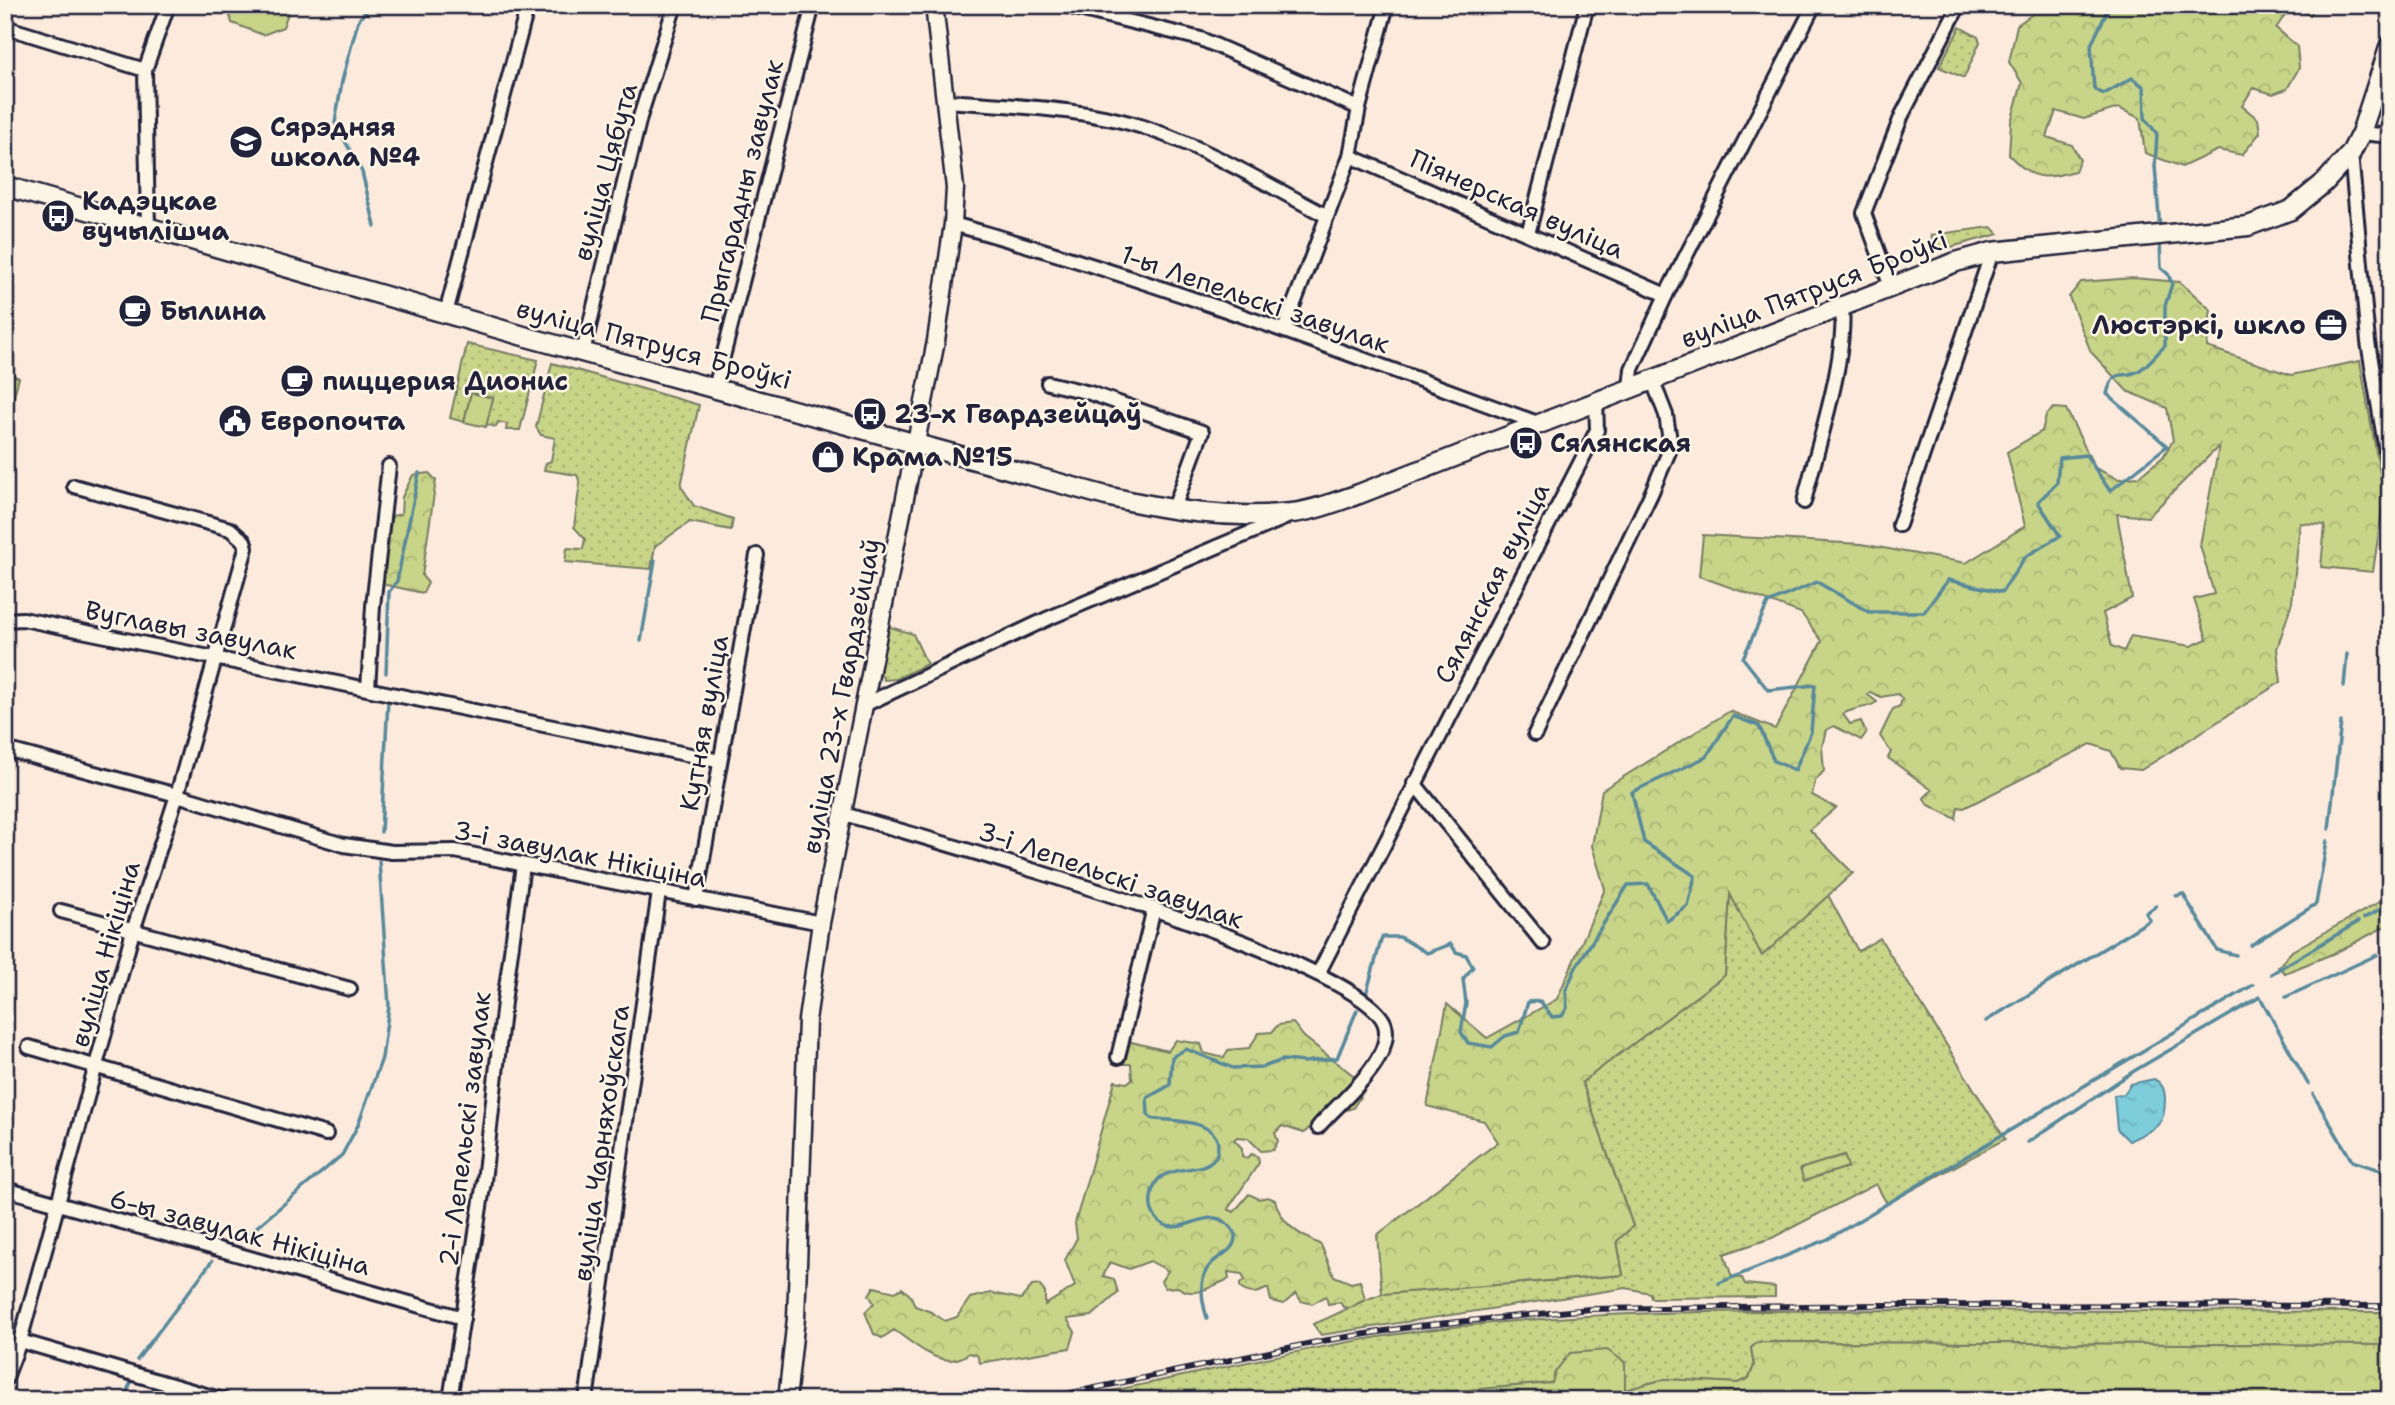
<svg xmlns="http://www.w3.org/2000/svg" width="2395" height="1405" font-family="'Shantell Sans',sans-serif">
	<defs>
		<pattern id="grass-dots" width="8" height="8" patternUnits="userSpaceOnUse" patternTransform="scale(1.75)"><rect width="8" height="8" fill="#c8d488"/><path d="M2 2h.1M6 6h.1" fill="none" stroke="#acb676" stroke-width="1.8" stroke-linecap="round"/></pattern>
		<pattern id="forest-crowns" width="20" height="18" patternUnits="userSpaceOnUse" patternTransform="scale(1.75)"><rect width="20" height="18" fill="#c8d488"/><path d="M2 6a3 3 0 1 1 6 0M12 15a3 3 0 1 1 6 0" fill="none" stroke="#acb676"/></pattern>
		<pattern id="water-ripples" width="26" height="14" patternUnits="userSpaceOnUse" patternTransform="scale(1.75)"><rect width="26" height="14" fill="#7ecddb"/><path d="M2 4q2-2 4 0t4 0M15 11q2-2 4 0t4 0" fill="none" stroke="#6db0bd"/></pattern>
	</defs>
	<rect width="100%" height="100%" fill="#fcebdd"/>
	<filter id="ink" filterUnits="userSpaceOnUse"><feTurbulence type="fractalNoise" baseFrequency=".0143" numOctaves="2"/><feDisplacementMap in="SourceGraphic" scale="14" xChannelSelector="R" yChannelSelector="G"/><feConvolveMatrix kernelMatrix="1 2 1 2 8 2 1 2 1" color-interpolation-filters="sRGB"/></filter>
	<g filter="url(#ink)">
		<g fill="url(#grass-dots)" stroke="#757b62" stroke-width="2" fill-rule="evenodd">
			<path d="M1960,27L1978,37L1980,42L1964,78L1939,67Z"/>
			<path d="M1991,227L1999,234L1936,251L1931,235Z"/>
			<path d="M467,344L538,360L520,430H506L507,424L498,422L496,427L486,424L493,398L471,393L464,422L450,418Z"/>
			<path d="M552,363L699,405L681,486L694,506L733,519L731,530L690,522L655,546L651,569L565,562L567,548L583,549L585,539L574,527L580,483L577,475L544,470L546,463L551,461L555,438L541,435L536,427Z"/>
			<path d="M5,371L19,378L5,427Z"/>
			<path d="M887,626L913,634L927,664L896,679L884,680L879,671Z"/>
			<path d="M1730,892L1762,955L1828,895L1858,951L1880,938L2005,1139L1887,1204L1876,1184L1772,1238L1724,1254L1732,1277L1742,1278L1745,1284L1775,1287V1297L1651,1298L1650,1293L1626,1288L1321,1335L1313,1324C1337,1316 1357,1301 1382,1294L1623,1275L1617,1241L1633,1226L1582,1082L1725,975ZM1844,1155L1848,1167L1804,1180L1801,1169Z"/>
			<path d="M1878,1310L2390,1312V1345L1758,1342L1751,1348L1754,1366L1749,1378L1738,1383L1665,1379L1625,1390L1552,1383L1445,1392L1406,1400H1321L1310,1397L1303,1400H1130L1126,1397L1066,1400C1183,1378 1300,1347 1419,1331C1572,1311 1725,1311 1878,1310Z"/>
		</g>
		<g fill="url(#forest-crowns)" stroke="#757b62" stroke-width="2" fill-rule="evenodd">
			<path d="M2045,5H2317L2310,15L2291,7L2276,28L2297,46L2299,68L2287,89L2273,94L2253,88L2242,106L2258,119L2260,133L2242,155L2218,150L2182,167L2145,153L2140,118L2118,108L2084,119L2056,111L2047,137L2072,145L2080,160L2075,171C2041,180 2034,180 2009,155L2011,122L2022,83L2009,62L2017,25Z"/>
			<path d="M2133,278L2180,282L2211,310L2207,347L2291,375L2360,361L2384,496L2373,572L2321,567L2325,525L2300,523L2292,602L2277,649L2281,682L2141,770L2120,768L2111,751L2091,744L1964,808L1958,807L1956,819L1927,804L1924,798L1932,790L1888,758L1891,752L1880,736L1893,709L1900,706L1902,699L1898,694L1881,697L1870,692L1868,695L1877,702C1867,709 1855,707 1843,714L1850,724L1861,721L1866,733L1861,740L1834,726L1826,730L1822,747L1824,771L1815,781L1812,795L1836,808L1810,830L1853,873L1762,956L1730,894L1725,975L1582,1082L1633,1226L1617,1241L1623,1275L1382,1294L1377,1235L1498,1142L1484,1121L1427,1106L1447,1004L1487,1038L1557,999L1605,889L1592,846L1602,790L1730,711L1775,729L1822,641L1801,613L1699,576L1703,535L1861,544L1966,563L2025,526L2007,452L2042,431L2046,415L2054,408L2066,409L2095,468L2118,479L2138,477L2163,457L2173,440L2167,408L2127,391L2091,352L2069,297L2081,282ZM2219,446L2200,545L2214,594L2194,599L2207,639L2191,646L2131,636L2124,651L2112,646L2103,613L2132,598L2117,514L2148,517Z"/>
			<path d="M429,473L436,480L422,576L428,583L423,593L382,584L384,546L392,516L401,514L402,497L413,475Z"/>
			<path d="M2390,896V924L2337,952L2285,973L2278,967L2292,951Z"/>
			<path d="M1293,1023L1304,1037L1367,1086L1353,1108L1318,1119L1304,1133L1282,1126L1275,1133L1278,1141L1273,1150L1261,1151L1248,1138L1237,1137L1234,1140L1242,1148V1156L1246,1158L1252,1154L1258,1157L1259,1163L1228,1209L1234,1212L1249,1194L1259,1199L1268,1197L1275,1200C1281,1225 1300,1235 1321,1245L1334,1276L1351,1283L1360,1281L1365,1299L1350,1308L1343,1307L1340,1302L1328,1304L1326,1296L1312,1304L1301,1301L1296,1293L1284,1304L1271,1301L1268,1288C1257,1294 1250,1295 1240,1288V1283L1245,1281L1242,1274L1228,1272L1229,1279C1213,1285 1194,1300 1178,1287L1165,1288L1161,1281L1168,1271L1150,1261L1129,1269L1110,1262L1103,1276L1114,1279L1118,1293L1092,1316L1067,1319L1075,1332L1070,1348L980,1363L977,1355L969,1353C944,1373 916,1345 894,1330L882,1338L874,1334L865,1312L874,1303L869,1295L874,1287L895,1292L902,1288L911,1296L915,1306L931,1312L945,1321L957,1317L970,1298L991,1293L1021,1299L1032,1286L1039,1285L1045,1292V1305L1075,1286L1065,1260L1077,1238L1075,1223L1115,1081L1127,1083L1132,1079L1131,1064H1123L1119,1059L1127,1041L1168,1051L1176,1040L1201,1044L1204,1053L1224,1058L1228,1050L1249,1048L1259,1033L1272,1032L1278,1025Z"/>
			<path d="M1844,1155L1848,1167L1804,1181L1800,1169Z"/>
			<path d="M1758,1342L2390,1345V1400H1406L1445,1392L1552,1383L1555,1372L1570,1353L1607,1350L1625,1362V1390L1665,1379L1738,1383L1749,1378L1754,1366L1751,1348Z"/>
		</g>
		<g fill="#c8d488" stroke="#757b62" stroke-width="2">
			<path d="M227,5H291L283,27L263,35L232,23Z"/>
			<path d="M471,393L493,398L486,427L464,422Z"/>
		</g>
		<path fill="url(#water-ripples)" stroke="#59899b" stroke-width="2" d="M2154,1079C2162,1083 2165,1090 2165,1098C2165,1128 2155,1128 2129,1141L2117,1129L2114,1095L2124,1094L2131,1084Z"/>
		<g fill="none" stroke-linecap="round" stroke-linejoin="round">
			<g stroke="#59899b" stroke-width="3.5">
				<path d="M370,5L358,21L342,81L335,123L362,172L375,226"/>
				<path d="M2110,5L2091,45L2094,89L2104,94L2132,78L2144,87L2145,118L2157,134L2155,166L2160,230"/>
				<path d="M641,641L655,560"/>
				<path d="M386,673L389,592L397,581L419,473"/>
				<path d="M2344,686L2347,654"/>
				<path d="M2329,829L2341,722"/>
				<path d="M381,832L388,700"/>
				<path d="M2176,896L2183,894L2217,950L2236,955"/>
				<path d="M2364,918L2390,904"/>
				<path d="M2251,945L2316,904L2327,841"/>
				<path d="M2384,952L2390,949"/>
				<path d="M2271,974L2358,922"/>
				<path d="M1367,991L1382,937H1400L1427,953L1451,944L1456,952L1466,955L1473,967L1463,979L1466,1003L1461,1032L1468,1043L1492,1047L1505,1036L1519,1032L1528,1002L1540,1001L1552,1017L1562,1016L1567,1008L1566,990L1576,967L1628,885L1648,884L1667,921L1688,906L1695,876L1644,842L1632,792L1706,757L1733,716L1759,726L1774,761L1795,770L1811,732L1815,685L1768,690L1743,658L1768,603L1817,582L1869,612H1924L1948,580L2002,592L2025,557L2060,536L2038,502L2057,483L2059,458L2086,455L2110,491L2167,446L2107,394C2114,365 2123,381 2140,370C2149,364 2157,353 2165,346V306L2172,284L2168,274L2161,268L2160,241"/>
				<path d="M2286,997L2377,955"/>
				<path d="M1986,1021L2150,920L2146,913L2156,906"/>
				<path d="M2313,1094L2352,1161L2390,1173"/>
				<path d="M2028,1142L2134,1071L2260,997L2308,1084"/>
				<path d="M240,1241L342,1155L358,1125L382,1058L389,1006L379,861"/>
				<path d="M1719,1283L1828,1239L2253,985"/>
				<path d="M1207,1318C1186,1248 1237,1265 1235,1234C1212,1193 1179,1247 1156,1218C1152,1213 1150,1205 1151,1198C1154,1159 1198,1177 1214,1159C1217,1156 1218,1149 1218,1144C1215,1120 1171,1120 1153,1119L1148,1115L1147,1098L1170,1085L1172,1057L1186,1049L1233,1068L1263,1067L1283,1060L1305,1062L1337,1058L1357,1010"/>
				<path d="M137,1360L212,1261"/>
				<path d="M123,1400L131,1382"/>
			</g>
			<defs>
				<g id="minor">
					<path d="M1063,5L1201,39L1359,108"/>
					<path d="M5,27L145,70"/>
					<path d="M947,101C1011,106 1088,108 1149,129C1211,150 1269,186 1327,216"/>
					<path d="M2361,133L2390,136"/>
					<path d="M2351,153L2368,342L2390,475"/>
					<path d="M1350,156L1666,295"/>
					<path d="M953,224C1152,279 1346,353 1540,424"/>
					<path d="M148,228L145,70L168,5"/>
					<path d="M1528,234L1587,5"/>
					<path d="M1891,287L1864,213L1902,115L1959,5"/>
					<path d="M446,313L528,5"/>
					<path d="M1284,330L1350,156L1359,108L1387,5"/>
					<path d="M583,352L640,117L675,5"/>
					<path d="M1048,383L1090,393L1202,432L1173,511"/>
					<path d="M715,388L813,5"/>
					<path d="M1630,388L1632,369L1666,295L1814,5"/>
					<path d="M1804,502C1817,446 1847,361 1842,306"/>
					<path d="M1899,525L1992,252"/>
					<path d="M5,620L23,619L720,761"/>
					<path d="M368,689L373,606L389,466"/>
					<path d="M864,705L1049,618L1285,518"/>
					<path d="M1535,734L1651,494L1671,447L1666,415L1652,379"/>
					<path d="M5,749L177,795L344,845L392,852L455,851L821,923"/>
					<path d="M1414,783L1543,943"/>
					<path d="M844,814C923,838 1367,959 1385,1025C1394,1060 1339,1102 1318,1127"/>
					<path d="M696,899L757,555"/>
					<path d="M61,911L350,989"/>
					<path d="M1318,974L1597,430L1596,401"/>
					<path d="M29,1047L326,1134"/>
					<path d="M1118,1057L1154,908"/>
					<path d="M5,1189L463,1318"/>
					<path d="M20,1341L223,1400"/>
					<path d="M5,1380L20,1341L133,931L177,795L246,548L244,541L230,529L74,486"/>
					<path d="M450,1400L484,1181L504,1002L523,865"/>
					<path d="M586,1400L659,892"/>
				</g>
				<path id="tertiary" d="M787,1400L796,1318L807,1020L821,923L936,341L953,224L955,188L934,5"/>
				<path id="secondary" d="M5,186L527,337L1106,496C1168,510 1228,520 1292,513C1314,511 1338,501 1359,494L1956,262L1992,252L2248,226L2291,210L2325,182L2351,153L2361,133L2390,45"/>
			</defs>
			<use href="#minor" stroke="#22223b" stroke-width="18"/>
			<use href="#tertiary" stroke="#22223b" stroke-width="21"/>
			<use href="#secondary" stroke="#22223b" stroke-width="23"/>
			<use href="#minor" stroke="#fcf5e5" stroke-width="12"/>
			<use href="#tertiary" stroke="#fcf5e5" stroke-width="16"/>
			<use href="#secondary" stroke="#fcf5e5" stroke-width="18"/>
			<defs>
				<path id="rail" d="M1037,1400L1322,1341L1417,1326L1590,1309L1878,1305L2390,1306"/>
			</defs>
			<use href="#rail" stroke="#22223b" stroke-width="6"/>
			<use href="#rail" stroke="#fcf5e5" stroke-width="3.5" stroke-dasharray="10" stroke-linecap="butt"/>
		</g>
	</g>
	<defs>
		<symbol id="school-disc" viewBox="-11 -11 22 22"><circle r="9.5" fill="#22223b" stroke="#fcf5e5"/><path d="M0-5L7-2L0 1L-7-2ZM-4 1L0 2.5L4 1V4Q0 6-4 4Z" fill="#fff"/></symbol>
		<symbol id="bus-disc" viewBox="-11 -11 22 22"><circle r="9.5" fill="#22223b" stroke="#fcf5e5"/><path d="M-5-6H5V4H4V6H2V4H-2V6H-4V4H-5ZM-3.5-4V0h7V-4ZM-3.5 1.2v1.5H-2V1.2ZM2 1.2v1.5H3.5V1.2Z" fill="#fff"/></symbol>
		<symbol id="cafe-disc" viewBox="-11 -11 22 22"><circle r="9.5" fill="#22223b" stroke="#fcf5e5"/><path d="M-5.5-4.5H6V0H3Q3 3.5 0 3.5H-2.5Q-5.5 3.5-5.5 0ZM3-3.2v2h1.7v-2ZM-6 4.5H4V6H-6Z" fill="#fff"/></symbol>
		<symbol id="office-disc" viewBox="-11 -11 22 22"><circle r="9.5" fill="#22223b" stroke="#fcf5e5"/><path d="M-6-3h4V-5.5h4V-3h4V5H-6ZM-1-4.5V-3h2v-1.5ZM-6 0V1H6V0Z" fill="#fff"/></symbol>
		<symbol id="civic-disc" viewBox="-11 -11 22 22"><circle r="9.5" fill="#22223b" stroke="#fcf5e5"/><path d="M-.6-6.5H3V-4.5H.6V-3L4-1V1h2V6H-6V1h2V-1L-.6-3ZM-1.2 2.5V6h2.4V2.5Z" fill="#fff"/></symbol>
		<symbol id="shop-disc" viewBox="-11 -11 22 22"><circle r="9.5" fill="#22223b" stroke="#fcf5e5"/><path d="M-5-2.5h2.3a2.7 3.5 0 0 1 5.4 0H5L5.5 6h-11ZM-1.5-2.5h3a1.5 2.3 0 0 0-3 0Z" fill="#fff"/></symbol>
	</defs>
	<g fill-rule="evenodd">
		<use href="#school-disc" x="227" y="123" width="38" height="38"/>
		<use href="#bus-disc" x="39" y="197" width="38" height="38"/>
		<use href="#cafe-disc" x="116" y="292" width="38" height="38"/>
		<use href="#office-disc" x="2312" y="306" width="38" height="38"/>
		<use href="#cafe-disc" x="278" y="362" width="38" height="38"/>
		<use href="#bus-disc" x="851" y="395" width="38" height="38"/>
		<use href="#civic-disc" x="216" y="402" width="38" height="38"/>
		<use href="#bus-disc" x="1507" y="424" width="38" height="38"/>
		<use href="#shop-disc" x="809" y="438" width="38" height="38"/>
	</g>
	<g text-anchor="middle" stroke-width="5" stroke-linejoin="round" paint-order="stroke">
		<g font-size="26" font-weight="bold" fill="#22223b" stroke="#fcf5e5" text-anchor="start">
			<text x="270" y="136">Сярэдняя<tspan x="270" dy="30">школа №4</tspan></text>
			<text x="82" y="210">Кадэцкае<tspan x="82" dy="30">вучылішча</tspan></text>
			<text x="160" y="320">Былина</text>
			<text x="2306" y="334" text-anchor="end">Люстэркі, шкло</text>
			<text x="322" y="390">пиццерия Дионис</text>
			<text x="894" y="423">23-х Гвардзейцаў</text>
			<text x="260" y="430">Европочта</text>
			<text x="1550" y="452">Сялянская</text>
			<text x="852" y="466">Крама №15</text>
		</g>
		<g font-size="26" fill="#22223b" stroke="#fcf5e5">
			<text transform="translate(605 172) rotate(-75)" y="9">вуліца Цябута</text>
			<text transform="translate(742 191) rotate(-76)" y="9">Прыгарадны завулак</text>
			<text transform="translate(1517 204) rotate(24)" y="9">Піянерская вуліца</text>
			<text transform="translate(1814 289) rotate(-21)" y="9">вуліца Пятруся Броўкі</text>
			<text transform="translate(1255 299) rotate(19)" y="9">1-ы Лепельскі завулак</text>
			<text transform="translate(654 344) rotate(15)" y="9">вуліца Пятруся Броўкі</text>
			<text transform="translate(1492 583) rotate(-63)" y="9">Сялянская вуліца</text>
			<text transform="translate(191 630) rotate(11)" y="9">Вуглавы завулак</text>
			<text transform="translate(841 696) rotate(-79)" y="9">вуліца 23-х Гвардзейцаў</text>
			<text transform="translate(704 723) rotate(-80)" y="9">Кутняя вуліца</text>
			<text transform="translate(580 854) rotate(11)" y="9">3-і завулак Нікіціна</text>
			<text transform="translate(1111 875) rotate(19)" y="9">3-і Лепельскі завулак</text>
			<text transform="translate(105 954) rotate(-74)" y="9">вуліца Нікіціна</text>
			<text transform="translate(465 1129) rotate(-83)" y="9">2-і Лепельскі завулак</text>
			<text transform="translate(601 1143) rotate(-82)" y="9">вуліца Чарняхоўскага</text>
			<text transform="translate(240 1232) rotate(15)" y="9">6-ы завулак Нікіціна</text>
		</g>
	</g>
	<rect width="2395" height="1405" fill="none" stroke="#fcf5e5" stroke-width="28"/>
	<rect x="14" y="14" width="2367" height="1377" fill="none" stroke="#22223b" stroke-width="2.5" filter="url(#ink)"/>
</svg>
